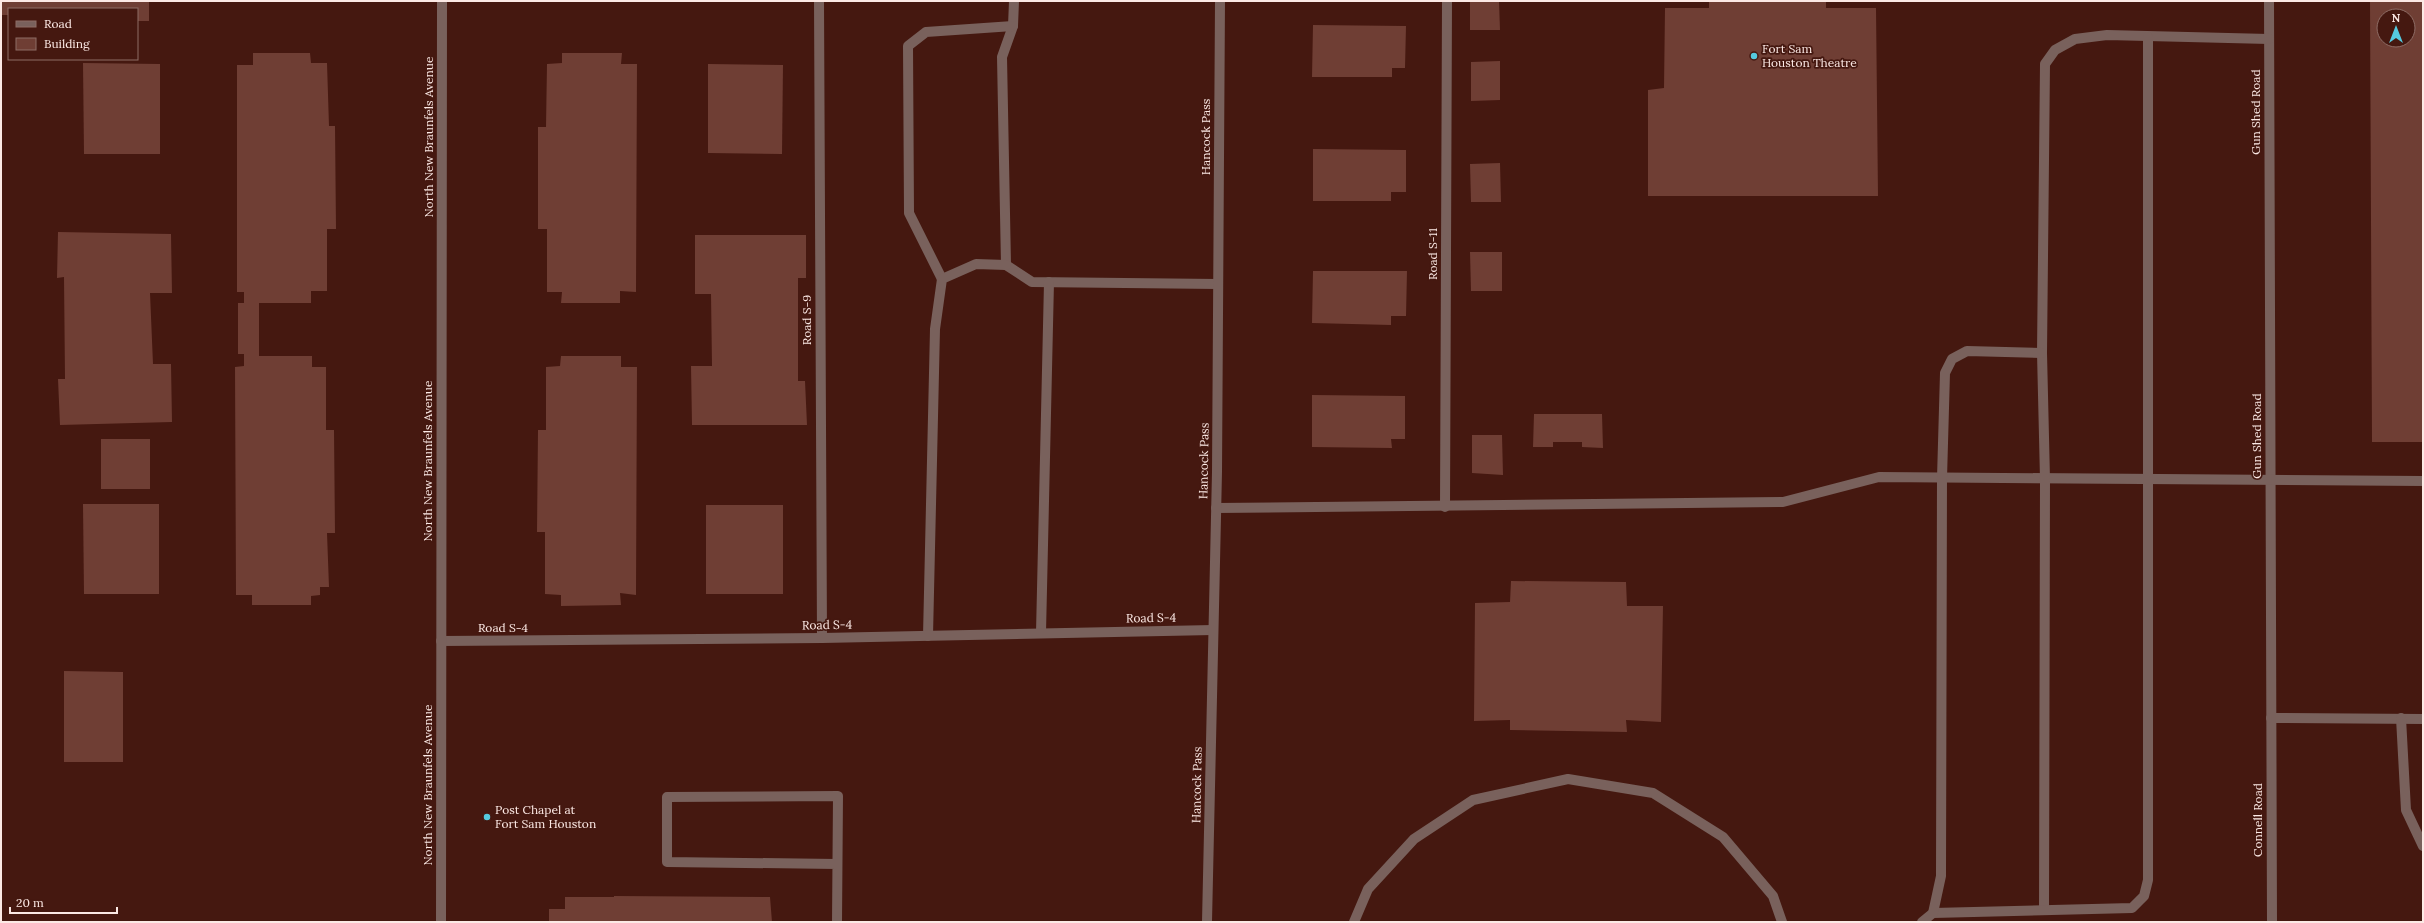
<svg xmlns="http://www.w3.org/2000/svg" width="2424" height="923" font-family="Lora,serif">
	<rect width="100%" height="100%" fill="#451810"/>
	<g fill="#6f3e34" fill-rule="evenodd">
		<path d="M1,1H149V21H137V9H9V15H1Z"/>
		<path d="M1470,1H1499L1500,30H1470Z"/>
		<path d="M1709,1H1826V8H1876L1878,196H1648V90L1664,88L1665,8H1709Z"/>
		<path d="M2370,1H2423V442H2372ZM2384,16H2408V40H2384Z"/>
		<path d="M1313,25L1406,26L1405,68H1392V77H1312Z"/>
		<path d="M253,53H310L311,63H327L329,126H335L336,229H327V291H311V303H259V356H312V367H326V430H334L335,533H327L329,587H320V595L311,596V605H252V595H236L235,367L244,366V354H238V303H244V292H237V65H253Z"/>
		<path d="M562,53H622L621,64H637L636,292L620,291V303H561L562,292H547V229H538V127H546L547,64L562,63Z"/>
		<path d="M1500,61V100L1471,101V62Z"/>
		<path d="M83,63L160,64V154H84Z"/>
		<path d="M708,64L783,65L782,154L708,153Z"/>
		<path d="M1313,149L1406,150V192H1391V201H1313Z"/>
		<path d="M1500,163L1501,202H1471L1470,164Z"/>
		<path d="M58,232L171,234L172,293H150L153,364H171L172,422L60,425L58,379H65L64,277L57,278Z"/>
		<path d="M695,235H806V278H798V381H805L807,425H692L691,366H712L711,294H695Z"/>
		<path d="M1470,252H1502V291H1471Z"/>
		<path d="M1313,271H1407L1406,316H1391V325L1312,323Z"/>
		<path d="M561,356H621V367H637L636,595L620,593L621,605L561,606V595L545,594V532H537L538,430H546V367L560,366Z"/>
		<path d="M1312,395L1405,396V439H1391L1392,448L1312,447Z"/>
		<path d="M1534,414H1602L1603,448L1582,447V442H1553V447H1533Z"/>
		<path d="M1472,435H1502L1503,475L1472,473Z"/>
		<rect x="101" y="439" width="49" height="50"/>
		<path d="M83,504H159V594H84Z"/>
		<rect x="706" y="505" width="77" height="89"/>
		<path d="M1511,581L1626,582L1627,606H1663L1661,722L1626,720L1627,732L1510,730V720L1474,721L1475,603L1510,602Z"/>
		<path d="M64,671L123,672V762H64Z"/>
		<path d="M614,896L770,897L772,922H549V909H565V897H614Z"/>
	</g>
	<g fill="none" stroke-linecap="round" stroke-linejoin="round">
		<g stroke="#79615c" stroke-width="10">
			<path d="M819,1L822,638"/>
			<path d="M1014,1L1013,26L1002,57L1006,265L1032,282L1218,284"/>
			<path d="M2269,1L2272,922"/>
			<path d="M942,279L909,213L908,46L926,32L1013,26"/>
			<path d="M1445,507L1447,1"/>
			<path d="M1216,508L1783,502L1879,477L2423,481"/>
			<path d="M1041,633L1049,282"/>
			<path d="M928,636L935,329L942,279L976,264L1006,265"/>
			<path d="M441,641L822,638L1213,630"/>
			<path d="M2271,718L2423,719"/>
			<path d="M2401,718L2406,810L2423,846"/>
			<path d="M2044,910L2045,479L2042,353L2045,64L2055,50L2075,39L2107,35L2269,39"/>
			<path d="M1933,913L2132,908L2144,896L2148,880V37"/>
			<path d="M441,922L442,1"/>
			<path d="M837,922L838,796L667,797V862L837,864"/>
			<path d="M1207,922L1217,472L1220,1"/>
			<path d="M1354,922L1368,889L1414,839L1473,800L1568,779L1653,793L1723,837L1773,896L1782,922"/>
			<path d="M1922,922L1933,913L1941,876L1942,478L1945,373L1952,359L1967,351L2042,353"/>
		</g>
	</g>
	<g fill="#55cadf" stroke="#451810" stroke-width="1.5">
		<circle cx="1754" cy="56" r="4"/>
		<circle cx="487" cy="817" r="4"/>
	</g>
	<g text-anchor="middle" stroke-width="3.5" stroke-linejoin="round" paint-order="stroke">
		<g font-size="12" fill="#fce9e5" stroke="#451810" text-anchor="start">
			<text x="1762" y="53">Fort Sam<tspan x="1762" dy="14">Houston Theatre</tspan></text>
			<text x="495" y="814">Post Chapel at<tspan x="495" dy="14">Fort Sam Houston</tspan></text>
		</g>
		<g font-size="12" fill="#fce9e5" stroke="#451810">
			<text transform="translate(2256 112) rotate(-90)" y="4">Gun Shed Road</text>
			<text transform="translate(429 137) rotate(-90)" y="4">North New Braunfels Avenue</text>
			<text transform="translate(1206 137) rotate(-90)" y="4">Hancock Pass</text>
			<text transform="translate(1433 254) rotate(-90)" y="4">Road S-11</text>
			<text transform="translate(807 320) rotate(-90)" y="4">Road S-9</text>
			<text transform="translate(2257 436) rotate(-90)" y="4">Gun Shed Road</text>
			<text transform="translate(428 461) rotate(-90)" y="4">North New Braunfels Avenue</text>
			<text transform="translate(1204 461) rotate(-89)" y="4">Hancock Pass</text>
			<text transform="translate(1151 618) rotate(-1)" y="4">Road S-4</text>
			<text transform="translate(827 625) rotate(-1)" y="4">Road S-4</text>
			<text x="503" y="632">Road S-4</text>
			<text transform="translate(428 785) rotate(-90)" y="4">North New Braunfels Avenue</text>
			<text transform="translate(1197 785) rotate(-89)" y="4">Hancock Pass</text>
			<text transform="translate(2258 820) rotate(-90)" y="4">Connell Road</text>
		</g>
	</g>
	<rect width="2424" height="923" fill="none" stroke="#fce9e5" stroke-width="4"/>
	<rect x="8" y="8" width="130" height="52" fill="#451810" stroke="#8e6c65"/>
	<rect x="16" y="21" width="20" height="6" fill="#79615c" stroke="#8e6c65"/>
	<text x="44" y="28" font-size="12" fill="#fce9e5">Road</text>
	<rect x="16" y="38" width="20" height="12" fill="#6f3e34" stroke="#8e6c65"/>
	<text x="44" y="48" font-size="12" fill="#fce9e5">Building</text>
	<g transform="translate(2396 28)"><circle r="19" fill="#451810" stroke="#8e6c65"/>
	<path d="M0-3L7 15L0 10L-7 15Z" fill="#55cadf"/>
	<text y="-6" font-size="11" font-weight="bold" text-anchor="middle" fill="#fce9e5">N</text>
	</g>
	<path d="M10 907v6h107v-6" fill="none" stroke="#fce9e5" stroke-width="2"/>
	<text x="16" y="907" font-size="12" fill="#fce9e5" stroke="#451810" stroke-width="3" paint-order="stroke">20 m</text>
</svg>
